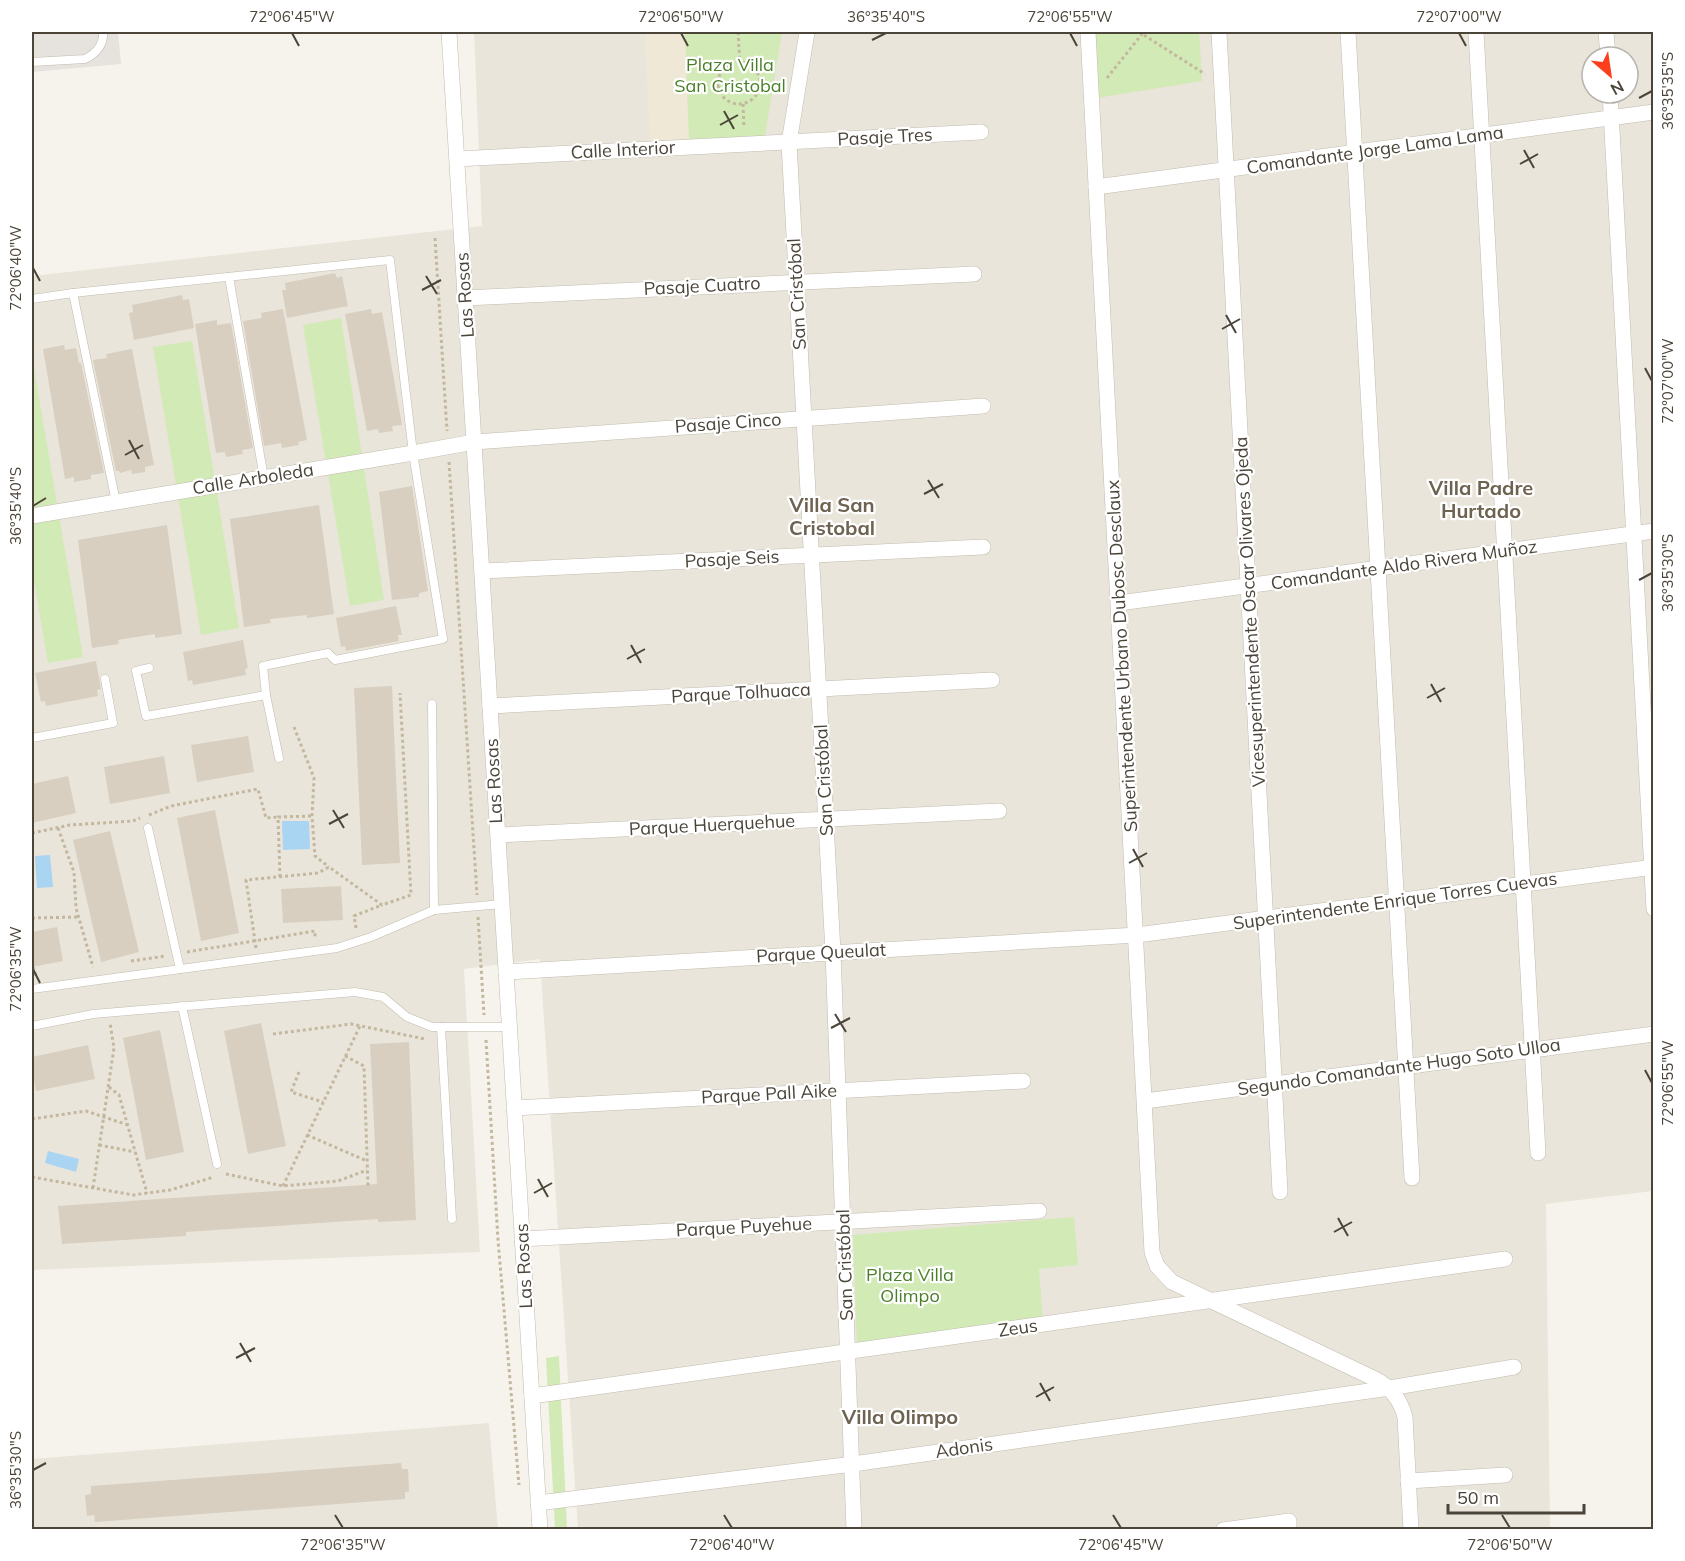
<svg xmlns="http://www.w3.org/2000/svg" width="1685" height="1561" font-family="Mulish,sans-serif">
	<rect width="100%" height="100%" fill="#f6f3ec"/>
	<g fill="#eae5da" fill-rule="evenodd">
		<path d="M474,32H1653V1191L1546,1204L1550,1529H578L540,959L464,969L480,1252L32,1270V276L482,226ZM1592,57H1628V93H1592Z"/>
		<path d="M489,1423L498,1529L32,1530V1459Z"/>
	</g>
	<path fill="#e6e2dd" d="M32,32H118L121,64L32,72Z"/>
	<path fill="#efe8d6" d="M645,32H685L689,139L650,141Z"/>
	<g fill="#d2eab5">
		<path d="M685,32H782L765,136L689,139Z"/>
		<path d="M1093,32H1199L1202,81L1097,98Z"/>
		<path d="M341,318L384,600L350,606L303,325Z"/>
		<path d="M192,341L239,628L201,635L153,347Z"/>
		<path d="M32,368H34L83,657L48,663L32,569Z"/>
		<path d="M1074,1217L1078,1265L1039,1269L1043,1321L857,1349L853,1235Z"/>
		<path d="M559,1356L567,1529H555L546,1358Z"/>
	</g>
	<g fill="#a9d4f2">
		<path d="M282,821H309L310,849L283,850Z"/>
		<path d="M50,855L53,887L37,888L35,856Z"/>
		<path d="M48,1151L79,1159L76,1172L45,1163Z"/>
	</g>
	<g fill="#d8cfc1">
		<path d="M335,273L337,278L342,276L348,306L287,318L282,290H286L285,283Z"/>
		<path d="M182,295L183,300L189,299L194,328L134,340L129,313L133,312L132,305Z"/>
		<path d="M283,309L307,440L298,442L299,445L282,448L281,443L264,446L243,321L262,318L261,313Z"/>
		<path d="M371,309L372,314L382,312L402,425L392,426L393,431L379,433L378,429L367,431L345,314Z"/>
		<path d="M217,320V325L231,323L253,448L242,450L243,454L226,457L225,452L216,453L195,324Z"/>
		<path d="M64,345L65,350L76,348L79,363H81L104,473L91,475V479L74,482V477L65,479L43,349Z"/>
		<path d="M132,349L154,465L145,467V472L132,474L131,470L120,473L119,471H116L93,360L107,358L106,354Z"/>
		<path d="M412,486L428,591L419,593V597L392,600L379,492Z"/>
		<path d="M319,505L334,614L307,618V615L270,619L271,623L244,627L230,519Z"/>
		<path d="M167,525L182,634L155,638V634L118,640L119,644L92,648L78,540Z"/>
		<path d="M396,606L402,635H398L399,641L346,651L345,646L341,647L336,618Z"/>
		<path d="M243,640L248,668L245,669L246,675L193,685L192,680L188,681L183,652Z"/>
		<path d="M96,661L101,689L97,690L98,696L46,706L45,701L41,702L35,673Z"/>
		<path d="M392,686L400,863L362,865L354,688Z"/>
		<path d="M248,736L254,772L197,782L191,745Z"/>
		<path d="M164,756L170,793L110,804L104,767Z"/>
		<path d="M68,776L76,813L32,823V784Z"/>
		<path d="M215,810L239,933L201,941L177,818Z"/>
		<path d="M110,831L139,952L101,962L73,840Z"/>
		<path d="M341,886L343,920L283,923L281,889Z"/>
		<path d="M57,927L63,961L32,967V932Z"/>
		<path d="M261,1023L286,1146L248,1154L224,1031Z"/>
		<path d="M160,1030L184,1152L146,1160L123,1038Z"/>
		<path d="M409,1042L416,1220L378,1222V1219L186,1232V1236L62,1244L58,1206L377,1184L370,1044Z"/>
		<path d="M88,1045L95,1079L36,1091L32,1070V1057Z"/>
		<path d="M401,1463L402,1469H408L409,1492H405V1499L95,1522L94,1515L87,1516L85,1495L91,1494V1486Z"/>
	</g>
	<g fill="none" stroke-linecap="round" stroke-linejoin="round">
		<defs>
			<g id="service">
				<path d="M32,62L85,59C97,53 104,45 103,32"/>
				<path d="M229,277L264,478"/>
				<path d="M73,293L390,260L413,453L443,639L335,660L328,653L263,666L266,695L146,716L136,671L149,668"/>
				<path d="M32,299L73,293L116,502"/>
				<path d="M266,695L279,758"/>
				<path d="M432,704L434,910"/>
				<path d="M32,738L113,723L105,679"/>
				<path d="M148,828L180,969"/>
				<path d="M32,989L337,948L371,937L434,910L502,904"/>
				<path d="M182,1006L217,1164"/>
				<path d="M32,1026L93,1014L355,992L383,997L407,1017L432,1027H509"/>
				<path d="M441,1027L452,1219"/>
			</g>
			<g id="minor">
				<path d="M449,32L540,1530"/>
				<path d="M807,32L789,143L833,952L854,1530"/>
				<path d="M1088,32L1152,1252L1157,1266L1172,1282L1373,1378C1390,1386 1400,1398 1405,1417L1411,1530"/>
				<path d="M1219,32L1280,1192"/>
				<path d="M1348,32L1412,1178"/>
				<path d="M1476,32L1538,1153"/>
				<path d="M1606,32L1608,57"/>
				<path d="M1610,93L1654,909"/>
				<path d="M457,159L981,132"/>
				<path d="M1096,187L1654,112"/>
				<path d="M465,298L974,274"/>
				<path d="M32,516L413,453L474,442L983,406"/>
				<path d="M482,571L983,547"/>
				<path d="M1119,603L1654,531"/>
				<path d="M490,706L992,680"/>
				<path d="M498,835L999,811"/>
				<path d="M506,972L1137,935L1654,867"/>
				<path d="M1145,1101L1654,1034"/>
				<path d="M514,1108L1023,1081"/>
				<path d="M522,1239L1039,1211"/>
				<path d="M532,1396L1505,1259"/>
				<path d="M1408,1481L1505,1475"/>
				<path d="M538,1503L853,1464L1390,1388L1514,1367"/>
				<path d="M1223,1530L1289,1521V1530"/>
			</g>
		</defs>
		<use href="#service" stroke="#c2bbae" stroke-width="9"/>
		<use href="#minor" stroke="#c2bbae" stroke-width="16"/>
		<g stroke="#c4b79f" stroke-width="3" stroke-dasharray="3 3" stroke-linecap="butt">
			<path d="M738,32L740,63"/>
			<path d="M1139,32L1205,74"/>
			<circle cx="739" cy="83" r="21"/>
			<path d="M1107,78L1142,34L1146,32"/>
			<path d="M760,85L782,82"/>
			<path d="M693,87L719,85"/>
			<path d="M743,104L744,128"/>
			<path d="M435,238L447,431"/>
			<path d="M449,462L477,895"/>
			<path d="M294,727L314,778L312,816L315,856L329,867"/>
			<path d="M149,815L171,806L258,789L266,818L278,817"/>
			<path d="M58,828L74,872L76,908L93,967"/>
			<path d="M32,833L70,825L133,821L140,818"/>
			<path d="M280,877L278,817L312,816"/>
			<path d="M478,917L484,1015"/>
			<path d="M32,918L79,917"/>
			<path d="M356,928L354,916L382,905"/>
			<path d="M256,948L246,880L318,873L329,867L382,905L411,895L400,693"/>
			<path d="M187,952L315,931V939"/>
			<path d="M131,961L166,956"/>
			<path d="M33,967L36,976"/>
			<path d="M273,1034L351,1024L425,1039"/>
			<path d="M486,1040L498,1240L519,1485"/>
			<path d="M345,1056L364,1066L368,1187"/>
			<path d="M299,1072L291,1092L323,1102"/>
			<path d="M109,1087L119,1095L147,1193"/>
			<path d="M32,1119L86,1111L128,1125"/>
			<path d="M307,1135L367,1161"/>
			<path d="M99,1145L135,1152"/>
			<path d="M226,1174L283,1186L338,1181L367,1170"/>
			<path d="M32,1177L133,1195L170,1190L214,1177"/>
			<path d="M283,1186L360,1026"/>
			<path d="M93,1188L114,1048L110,1023"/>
		</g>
		<use href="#service" stroke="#fff" stroke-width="8"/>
		<use href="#minor" stroke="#fff" stroke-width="15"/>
	</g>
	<path fill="none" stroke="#4b4439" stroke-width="2" d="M292,33L299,46M681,33L688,46M1070,33L1077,46M1459,33L1466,46M872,40L886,33M1639,98L1652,91M724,111L734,129M720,125L738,115M1524,150L1534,168M1520,164L1538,154M33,268L40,281M426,276L437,294M422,290L441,280M1226,315L1236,333M1222,329L1240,319M1645,368L1652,381M129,440L139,459M125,455L143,445M928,480L939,498M924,494L943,484M33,506L46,498M1639,580L1652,573M631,645L641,663M627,659L645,649M1431,684L1441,702M1427,698L1445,688M333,810L344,828M329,824L348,814M1133,849L1143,867M1129,863L1147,853M33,969L40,983M835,1014L846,1032M831,1028L850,1018M1645,1070L1652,1083M538,1179L548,1197M534,1193L552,1183M1338,1218L1348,1236M1334,1232L1352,1222M240,1343L251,1362M236,1358L255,1348M1040,1383L1050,1401M1036,1397L1054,1387M33,1470L46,1463M335,1515L343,1528M724,1515L732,1528M1113,1515L1121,1528M1502,1515L1510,1528"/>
	<g text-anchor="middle" stroke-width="4.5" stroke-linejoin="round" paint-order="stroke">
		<g font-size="18" fill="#4a7f2a" stroke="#fff">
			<text x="730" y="71">Plaza Villa<tspan x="730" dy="21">San Cristobal</tspan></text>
			<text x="910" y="1281">Plaza Villa<tspan x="910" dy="21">Olimpo</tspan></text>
		</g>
		<g font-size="18" fill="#4b4439" stroke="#fff">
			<text transform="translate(885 137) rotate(-3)" y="6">Pasaje Tres</text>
			<text transform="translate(623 150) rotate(-3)" y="6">Calle Interior</text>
			<text transform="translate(1375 150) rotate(-8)" y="6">Comandante Jorge Lama Lama</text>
			<text transform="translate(702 286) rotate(-3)" y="6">Pasaje Cuatro</text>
			<text transform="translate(797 294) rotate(-93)" y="6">San Cristóbal</text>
			<text transform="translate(465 295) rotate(-94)" y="6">Las Rosas</text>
			<text transform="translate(728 423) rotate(-4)" y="6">Pasaje Cinco</text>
			<text transform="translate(253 479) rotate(-9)" y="6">Calle Arboleda</text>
			<text transform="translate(732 559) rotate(-3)" y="6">Pasaje Seis</text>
			<text transform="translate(1404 565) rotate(-8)" y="6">Comandante Aldo Rivera Muñoz</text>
			<text transform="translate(1250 612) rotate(-93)" y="6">Vicesuperintendente Oscar Olivares Ojeda</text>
			<text transform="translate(1122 656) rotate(-93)" y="6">Superintendente Urbano Dubosc Desclaux</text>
			<text transform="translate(741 693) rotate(-3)" y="6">Parque Tolhuaca</text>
			<text transform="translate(824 780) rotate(-93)" y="6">San Cristóbal</text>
			<text transform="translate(494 781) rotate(-93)" y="6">Las Rosas</text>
			<text transform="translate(712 825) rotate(-3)" y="6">Parque Huerquehue</text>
			<text transform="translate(1395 901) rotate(-8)" y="6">Superintendente Enrique Torres Cuevas</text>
			<text transform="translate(821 953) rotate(-3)" y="6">Parque Queulat</text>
			<text transform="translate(1399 1067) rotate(-8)" y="6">Segundo Comandante Hugo Soto Ulloa</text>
			<text transform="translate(769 1094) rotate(-3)" y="6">Parque Pall Aike</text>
			<text transform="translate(744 1227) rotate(-3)" y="6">Parque Puyehue</text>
			<text transform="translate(845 1265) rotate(-92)" y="6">San Cristóbal</text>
			<text transform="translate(524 1266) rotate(-93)" y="6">Las Rosas</text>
			<text transform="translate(1018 1328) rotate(-8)" y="6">Zeus</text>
			<text transform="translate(964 1448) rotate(-8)" y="6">Adonis</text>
		</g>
		<g font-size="20" font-weight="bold" fill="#6e6250" stroke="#fff">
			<text x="1481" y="495">Villa Padre<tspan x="1481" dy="23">Hurtado</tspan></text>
			<text x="832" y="512">Villa San<tspan x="832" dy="23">Cristobal</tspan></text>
			<text x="900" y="1424">Villa Olimpo</text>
		</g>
	</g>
	<rect width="1685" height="1561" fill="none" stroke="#ffffff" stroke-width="66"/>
	<g transform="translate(1610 75) rotate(151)"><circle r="28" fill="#ffffff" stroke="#b7b4b0" stroke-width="1.5"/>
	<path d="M0-4.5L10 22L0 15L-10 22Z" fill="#fc3f1d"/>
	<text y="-9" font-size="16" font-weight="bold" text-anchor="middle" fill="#4b4439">N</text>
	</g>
	<path d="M1448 1504v9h136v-9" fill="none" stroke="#4b4439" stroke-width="3"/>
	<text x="1457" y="1504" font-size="18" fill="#4b4439" stroke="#ffffff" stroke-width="4.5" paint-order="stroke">50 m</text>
	<rect x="33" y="33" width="1619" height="1495" fill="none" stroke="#4b4439" stroke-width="2"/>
	<g font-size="15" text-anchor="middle" fill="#4b4439">
		<text x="292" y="22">72°06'45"W</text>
		<text x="681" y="22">72°06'50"W</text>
		<text x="886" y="22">36°35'40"S</text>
		<text x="1070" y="22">72°06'55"W</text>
		<text x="1459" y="22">72°07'00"W</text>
		<text transform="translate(1668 91) rotate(-90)" y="5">36°35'35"S</text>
		<text transform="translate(16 268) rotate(-90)" y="5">72°06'40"W</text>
		<text transform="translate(1668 381) rotate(-90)" y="5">72°07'00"W</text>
		<text transform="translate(16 506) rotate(-90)" y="5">36°35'40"S</text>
		<text transform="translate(1668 573) rotate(-90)" y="5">36°35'30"S</text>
		<text transform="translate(16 969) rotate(-90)" y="5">72°06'35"W</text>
		<text transform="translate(1668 1083) rotate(-90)" y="5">72°06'55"W</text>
		<text transform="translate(16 1470) rotate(-90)" y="5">36°35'30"S</text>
		<text x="343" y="1550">72°06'35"W</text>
		<text x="732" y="1550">72°06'40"W</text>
		<text x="1121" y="1550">72°06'45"W</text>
		<text x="1510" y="1550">72°06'50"W</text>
	</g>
</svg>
